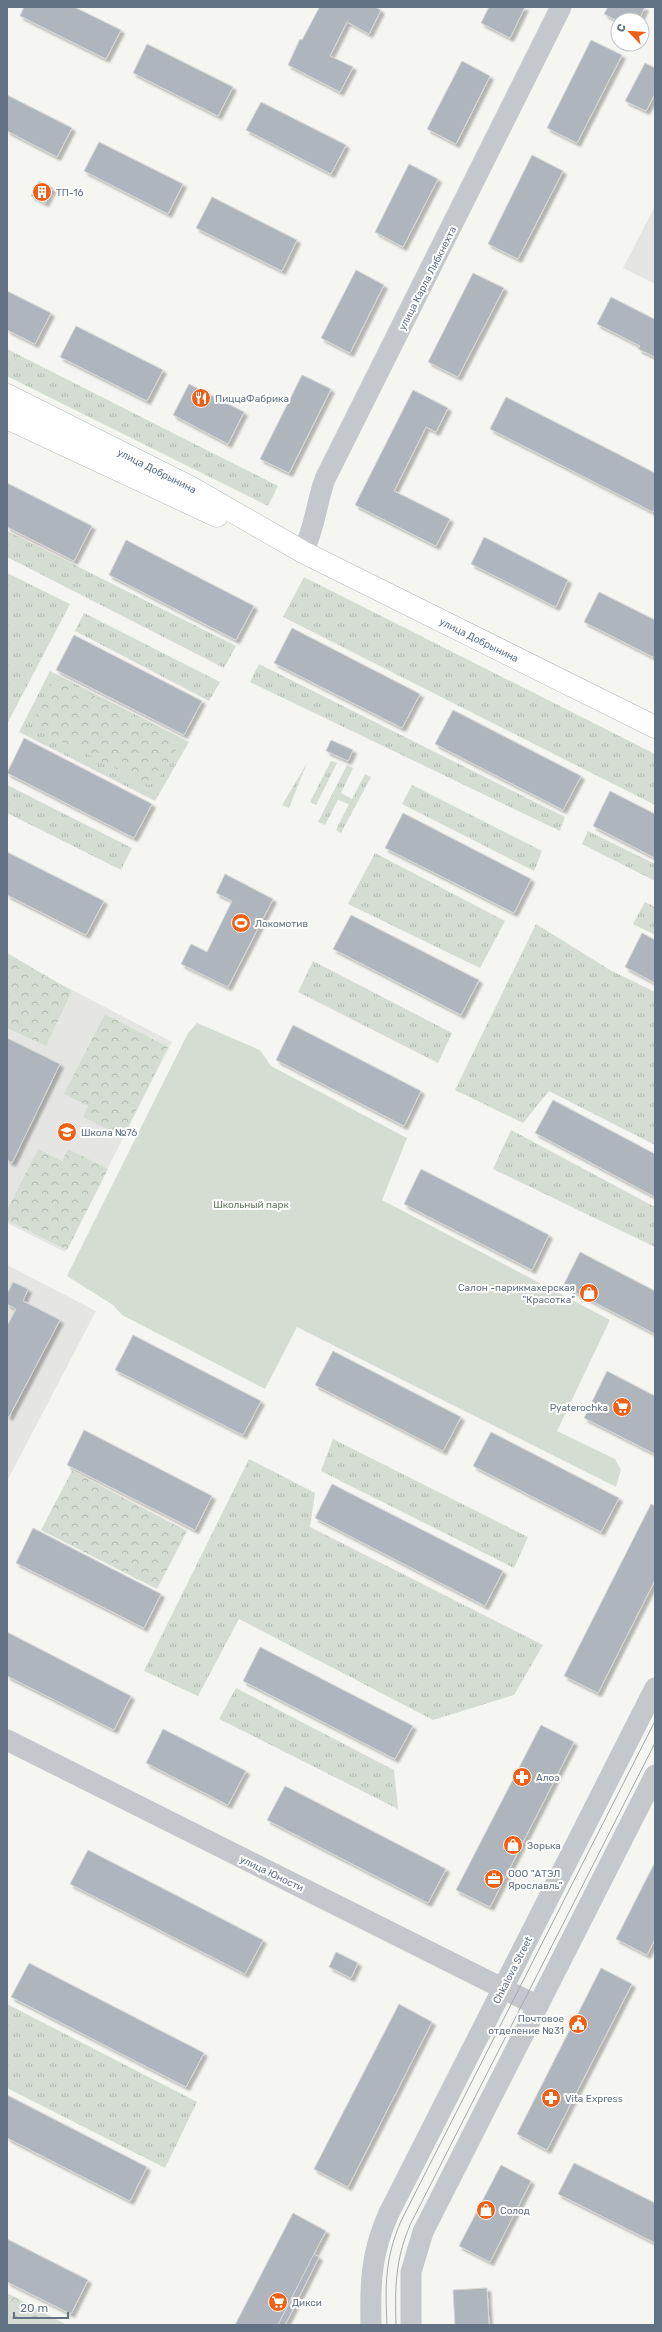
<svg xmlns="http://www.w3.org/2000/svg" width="662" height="2332" font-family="Rubik,sans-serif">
	<defs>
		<pattern id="grass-tufts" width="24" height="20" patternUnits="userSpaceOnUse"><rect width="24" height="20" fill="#d5ddd2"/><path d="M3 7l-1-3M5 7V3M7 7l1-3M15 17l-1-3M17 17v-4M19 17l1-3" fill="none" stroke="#b0b8b0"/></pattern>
		<pattern id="forest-crowns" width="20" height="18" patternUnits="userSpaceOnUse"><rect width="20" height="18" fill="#d5ddd2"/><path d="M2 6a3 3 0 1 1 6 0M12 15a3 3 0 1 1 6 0" fill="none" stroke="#b0b8b0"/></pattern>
		<filter id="shadow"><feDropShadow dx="3.5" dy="3.5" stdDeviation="1" flood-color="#0004"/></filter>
	</defs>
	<rect width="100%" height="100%" fill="#f5f5f1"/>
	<g fill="#e5e6e4">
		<path d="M655,206V284L623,268Z"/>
		<path d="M7,956L172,1042L65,1252L7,1223Z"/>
		<path d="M7,1265L96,1311L7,1481Z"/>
	</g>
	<g fill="url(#grass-tufts)">
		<path d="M7,349L278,486L268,506L7,376Z"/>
		<path d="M7,531L236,646L224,668L7,557Z"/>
		<path d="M7,573L70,604L7,724Z"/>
		<path d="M304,577L655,754V805L283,617Z"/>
		<path d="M84,613L220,682L209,701L75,631Z"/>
		<path d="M259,664L565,817L560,831L250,682Z"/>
		<path d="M50,671L189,742L155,801L19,732Z"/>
		<path d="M331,761L337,763L316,805L310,802Z"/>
		<path d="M307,763L289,808L282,805Z"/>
		<path d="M347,765L353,768L341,793L352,799L365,774L371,777L341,833L336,830L349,804L338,800L325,825L318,822Z"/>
		<path d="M7,785L132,848L121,870L7,813Z"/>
		<path d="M412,785L542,851L534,871L402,804Z"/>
		<path d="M588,831L655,864V881L582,844Z"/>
		<path d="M375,853L505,921L480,968L348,904Z"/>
		<path d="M645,902L655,907V935L633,924Z"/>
		<path d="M536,924L610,970L655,992V1145L549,1091L523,1123L455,1090Z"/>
		<path d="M313,961L452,1033L438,1063L298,992Z"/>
		<path d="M511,1130L655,1207V1247L493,1169Z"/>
		<path d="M333,1439L528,1537L514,1568L321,1471Z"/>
		<path d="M249,1459L315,1493L310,1527L543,1645L514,1695L433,1720L239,1619L198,1696L144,1671Z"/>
		<path d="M236,1688L394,1770L398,1809L219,1719Z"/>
		<path d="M7,2004L197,2102L165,2168L7,2088Z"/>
	</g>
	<g fill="url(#forest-crowns)">
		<path d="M63,680L171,736L178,746L157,782L149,785L38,730L34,719L53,681Z"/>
		<path d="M7,953L72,991L46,1046L7,1028Z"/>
		<path d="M105,1014L168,1047L123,1137L83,1117L88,1106L64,1094Z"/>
		<path d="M38,1149L62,1161L68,1149L108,1169L67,1250L7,1220V1210Z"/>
		<path d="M72,1471L187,1531L157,1589L41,1530Z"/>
		<path d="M7,2293L67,2325H7Z"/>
	</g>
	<path fill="#d5ddd2" d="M197,1023L260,1050L271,1066L407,1138L382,1200L610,1320L557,1431L615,1459L621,1470L616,1487L297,1327L265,1389L122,1315L113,1305L67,1276L188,1033Z"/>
	<g fill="#afb5bc" stroke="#d6d6d4" filter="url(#shadow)">
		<path d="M24,7H74L121,30L106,59L20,16Z"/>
		<path d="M317,7H375L381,10L369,34L347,22L330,56L353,67L340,92L288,65L300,39L302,40L319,8Z"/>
		<path d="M489,7H525L510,38L481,23Z"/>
		<path d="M608,7H645L639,20L618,21L604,14Z"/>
		<path d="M591,40L622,55L577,143L547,128Z"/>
		<path d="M147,44L233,87L218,116L133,73Z"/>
		<path d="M462,61L490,76L456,144L427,129Z"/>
		<path d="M645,63L655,68V94L646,111L625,101Z"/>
		<path d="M7,95L72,128L57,157L7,131Z"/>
		<path d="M261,102L346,145L331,174L246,130Z"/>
		<path d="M99,142L183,184L168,214L84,171Z"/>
		<path d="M532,155L563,171L518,259L488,244Z"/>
		<path d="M409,164L438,179L403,247L375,232Z"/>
		<path d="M39,181L53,188L45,203L31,196Z"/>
		<path d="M212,197L297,240L282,271L196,228Z"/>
		<path d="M356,270L384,285L350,353L321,338Z"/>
		<path d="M473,273L504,288L458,377L428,362Z"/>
		<path d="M7,291L51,313L35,344L7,330Z"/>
		<path d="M611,297L654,319L655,316V357L638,349L640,346L597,324Z"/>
		<path d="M76,326L163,370L147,401L60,357Z"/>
		<path d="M302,375L331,389L289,473L260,459Z"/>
		<path d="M189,384L244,412L228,444L173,415Z"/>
		<path d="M413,390L448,408L436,432L426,427L394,491L450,519L436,546L355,505Z"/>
		<path d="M506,397L655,473V508L653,512L490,429Z"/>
		<path d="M7,483L92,526L74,561L7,527Z"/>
		<path d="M484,537L568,580L556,607L471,564Z"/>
		<path d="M126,540L254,606L236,640L109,575Z"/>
		<path d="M599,592L655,620V658L584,622Z"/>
		<path d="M292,628L420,694L402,728L274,663Z"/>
		<path d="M74,635L202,701L184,735L56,670Z"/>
		<path d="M453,710L581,776L563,810L435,744Z"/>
		<path d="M24,738L152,804L134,838L7,773Z"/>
		<path d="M331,740L353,750L348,761L326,751Z"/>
		<path d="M610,791L655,814V858L593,826Z"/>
		<path d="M403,813L531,879L514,913L385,848Z"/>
		<path d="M7,852L104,901L86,935L7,895Z"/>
		<path d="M225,874L273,899L228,987L181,964L191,944L207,952L232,901L216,893Z"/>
		<path d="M351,915L479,980L461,1015L333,949Z"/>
		<path d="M642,933L655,940V983L625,967Z"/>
		<path d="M293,1025L421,1091L404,1126L276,1060Z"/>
		<path d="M7,1038L60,1064L12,1163L7,1160Z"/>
		<path d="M553,1100L655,1154V1197L535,1133Z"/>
		<path d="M421,1169L549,1235L532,1270L404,1204Z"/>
		<path d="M580,1252L655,1291V1334L563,1286Z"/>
		<path d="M13,1282L28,1289L23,1301L60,1320L9,1417L7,1416V1326L16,1309L7,1304V1294Z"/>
		<path d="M133,1335L261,1401L243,1435L115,1370Z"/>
		<path d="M333,1351L461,1417L443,1451L315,1385Z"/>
		<path d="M607,1371L655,1396V1454L584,1418Z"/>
		<path d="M84,1430L212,1496L195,1530L67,1465Z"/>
		<path d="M491,1432L619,1498L601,1532L473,1466Z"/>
		<path d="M332,1484L503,1571L485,1606L315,1518Z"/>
		<path d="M651,1504L655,1506V1580L598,1693L564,1676Z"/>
		<path d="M33,1528L161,1594L144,1628L16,1563Z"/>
		<path d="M7,1632L131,1696L114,1730L7,1676Z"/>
		<path d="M260,1647L413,1726L395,1759L243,1681Z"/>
		<path d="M541,1725L574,1742L490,1907L456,1890Z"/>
		<path d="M163,1729L246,1771L228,1805L146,1763Z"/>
		<path d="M285,1786L446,1869L428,1903L267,1820Z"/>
		<path d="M88,1850L263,1940L245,1974L70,1884Z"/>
		<path d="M655,1862V1939L647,1955L616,1939Z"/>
		<path d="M336,1952L358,1963L351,1978L329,1967Z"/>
		<path d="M29,1963L204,2053L186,2087L11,1997Z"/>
		<path d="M601,1968L632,1984L547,2150L517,2134Z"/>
		<path d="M399,2004L432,2022L348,2187L314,2169Z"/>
		<path d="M7,2095L147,2167L130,2201L7,2138Z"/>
		<path d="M574,2163L655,2203V2243L558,2194Z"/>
		<path d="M501,2165L531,2181L490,2262L459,2246Z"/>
		<path d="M293,2213L326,2231L314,2254L278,2325H235Z"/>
		<path d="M7,2239L88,2280L71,2314L7,2282Z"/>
		<path d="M314,2254L319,2257L285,2325H278Z"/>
		<path d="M487,2288L489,2325H455L453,2290Z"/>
	</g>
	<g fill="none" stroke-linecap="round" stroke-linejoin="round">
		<defs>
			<g id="major">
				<path id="s1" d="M7,395L190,487L303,552L655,727"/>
				<path d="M7,418L217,516"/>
			</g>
		</defs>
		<use href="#major" stroke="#b7babe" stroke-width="23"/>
		<g stroke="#c4c7cb" stroke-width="21">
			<path d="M303,552C315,528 316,504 325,479L561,7"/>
			<path d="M7,1740L538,2006"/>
			<path d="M371,2325C370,2283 371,2254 388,2215L655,1688"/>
			<path d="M411,2325V2272L423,2232L655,1775"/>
		</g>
		<use href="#major" stroke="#fff" stroke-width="22"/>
		<g stroke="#a4a9b0" stroke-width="1">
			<path d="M387,2325C385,2286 385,2258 401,2221L655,1721"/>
			<path d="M396,2325C395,2287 395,2261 410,2225L655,1743"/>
		</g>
	</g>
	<defs>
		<symbol id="building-disc" viewBox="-11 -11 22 22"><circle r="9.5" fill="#f05f16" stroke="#fff"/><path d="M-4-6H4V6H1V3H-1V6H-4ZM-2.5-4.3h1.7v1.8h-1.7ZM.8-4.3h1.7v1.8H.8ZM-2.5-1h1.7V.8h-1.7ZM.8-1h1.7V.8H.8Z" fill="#fff"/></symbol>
		<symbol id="restaurant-disc" viewBox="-11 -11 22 22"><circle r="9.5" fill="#f05f16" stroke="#fff"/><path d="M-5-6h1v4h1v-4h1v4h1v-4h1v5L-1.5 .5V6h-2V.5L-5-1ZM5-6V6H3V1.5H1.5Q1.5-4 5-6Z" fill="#fff"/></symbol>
		<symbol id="stadium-disc" viewBox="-11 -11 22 22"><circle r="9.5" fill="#f05f16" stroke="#fff"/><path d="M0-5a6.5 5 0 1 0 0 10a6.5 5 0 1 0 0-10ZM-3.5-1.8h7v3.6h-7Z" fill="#fff"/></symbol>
		<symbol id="school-disc" viewBox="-11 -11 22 22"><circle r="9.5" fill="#f05f16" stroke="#fff"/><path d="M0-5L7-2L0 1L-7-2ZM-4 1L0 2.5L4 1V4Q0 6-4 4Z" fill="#fff"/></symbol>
		<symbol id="shop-disc" viewBox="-11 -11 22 22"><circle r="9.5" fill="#f05f16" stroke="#fff"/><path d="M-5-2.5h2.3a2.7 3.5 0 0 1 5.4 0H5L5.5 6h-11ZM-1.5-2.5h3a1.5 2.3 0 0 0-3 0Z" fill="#fff"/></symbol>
		<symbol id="supermarket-disc" viewBox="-11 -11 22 22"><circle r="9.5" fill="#f05f16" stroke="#fff"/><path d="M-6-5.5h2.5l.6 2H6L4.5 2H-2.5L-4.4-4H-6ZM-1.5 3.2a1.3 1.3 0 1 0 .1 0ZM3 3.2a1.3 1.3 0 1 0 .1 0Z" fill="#fff"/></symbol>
		<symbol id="pharmacy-disc" viewBox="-11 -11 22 22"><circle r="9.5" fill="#f05f16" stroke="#fff"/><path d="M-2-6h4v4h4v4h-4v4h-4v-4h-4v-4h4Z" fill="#fff"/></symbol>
		<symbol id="office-disc" viewBox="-11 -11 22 22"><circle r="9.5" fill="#f05f16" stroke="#fff"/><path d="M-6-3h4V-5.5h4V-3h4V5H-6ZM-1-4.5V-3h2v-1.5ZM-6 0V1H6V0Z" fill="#fff"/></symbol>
		<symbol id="civic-disc" viewBox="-11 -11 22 22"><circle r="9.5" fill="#f05f16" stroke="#fff"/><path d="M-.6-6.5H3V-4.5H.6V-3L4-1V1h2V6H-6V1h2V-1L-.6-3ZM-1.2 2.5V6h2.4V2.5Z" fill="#fff"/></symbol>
	</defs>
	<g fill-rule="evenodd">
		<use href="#building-disc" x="31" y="181" width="22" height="22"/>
		<use href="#restaurant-disc" x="190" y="387" width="22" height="22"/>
		<use href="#stadium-disc" x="230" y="912" width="22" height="22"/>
		<use href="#school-disc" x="56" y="1121" width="22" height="22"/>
		<use href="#shop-disc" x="578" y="1282" width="22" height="22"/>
		<use href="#supermarket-disc" x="611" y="1396" width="22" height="22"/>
		<use href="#pharmacy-disc" x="511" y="1766" width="22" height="22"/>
		<use href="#shop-disc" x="502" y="1834" width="22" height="22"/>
		<use href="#office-disc" x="483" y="1868" width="22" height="22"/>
		<use href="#civic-disc" x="567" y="2013" width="22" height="22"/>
		<use href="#pharmacy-disc" x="540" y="2087" width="22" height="22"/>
		<use href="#shop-disc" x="475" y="2199" width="22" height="22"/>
		<use href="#supermarket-disc" x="267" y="2291" width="22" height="22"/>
	</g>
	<g text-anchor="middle" stroke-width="4" stroke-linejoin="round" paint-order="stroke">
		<g font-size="10" fill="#627184" stroke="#fff" text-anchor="start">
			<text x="56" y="196">ТП-16</text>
			<text x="215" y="402">ПиццаФабрика</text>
			<text x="255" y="927">Локомотив</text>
			<text x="81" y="1136">Школа №76</text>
			<text x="575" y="1291" text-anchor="end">Салон -парикмахерская<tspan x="575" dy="12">"Красотка"</tspan></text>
			<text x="608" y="1411" text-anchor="end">Pyaterochka</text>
			<text x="536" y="1781">Алоэ</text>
			<text x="527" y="1849">Зорька</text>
			<text x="508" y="1877">ООО "АТЭЛ<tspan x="508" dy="12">Ярославль"</tspan></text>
			<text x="564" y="2022" text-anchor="end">Почтовое<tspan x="564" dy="12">отделение №31</tspan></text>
			<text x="565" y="2102">Vita Express</text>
			<text x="500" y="2214">Солод</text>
			<text x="292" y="2306">Дикси</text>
		</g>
		<g font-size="10" fill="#627184" stroke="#fff">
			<text transform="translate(427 278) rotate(-63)" y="4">улица Карла Либкнехта</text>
			<text dy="4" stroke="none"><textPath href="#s1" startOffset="168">улица Добрынина</textPath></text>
			<text dy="4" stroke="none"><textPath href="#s1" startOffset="532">улица Добрынина</textPath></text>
			<text transform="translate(272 1873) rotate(26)" y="4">улица Юности</text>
			<text transform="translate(512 1970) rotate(-63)" y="4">Chkalova Street</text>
		</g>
		<g font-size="10" fill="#647b61" stroke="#fff">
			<text x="251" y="1208">Школьный парк</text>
		</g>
	</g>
	<rect width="662" height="2332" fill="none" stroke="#627184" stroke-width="16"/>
	<g transform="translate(630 32) rotate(295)"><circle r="19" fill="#ffffff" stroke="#c0c6ce"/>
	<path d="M0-3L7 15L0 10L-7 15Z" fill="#f05f16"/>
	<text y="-6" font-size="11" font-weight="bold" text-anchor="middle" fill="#627184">С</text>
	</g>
	<path d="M14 2312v6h54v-6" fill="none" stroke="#627184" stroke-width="2"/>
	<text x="20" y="2312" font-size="12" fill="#627184" stroke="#ffffff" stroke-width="3" paint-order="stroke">20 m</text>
</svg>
